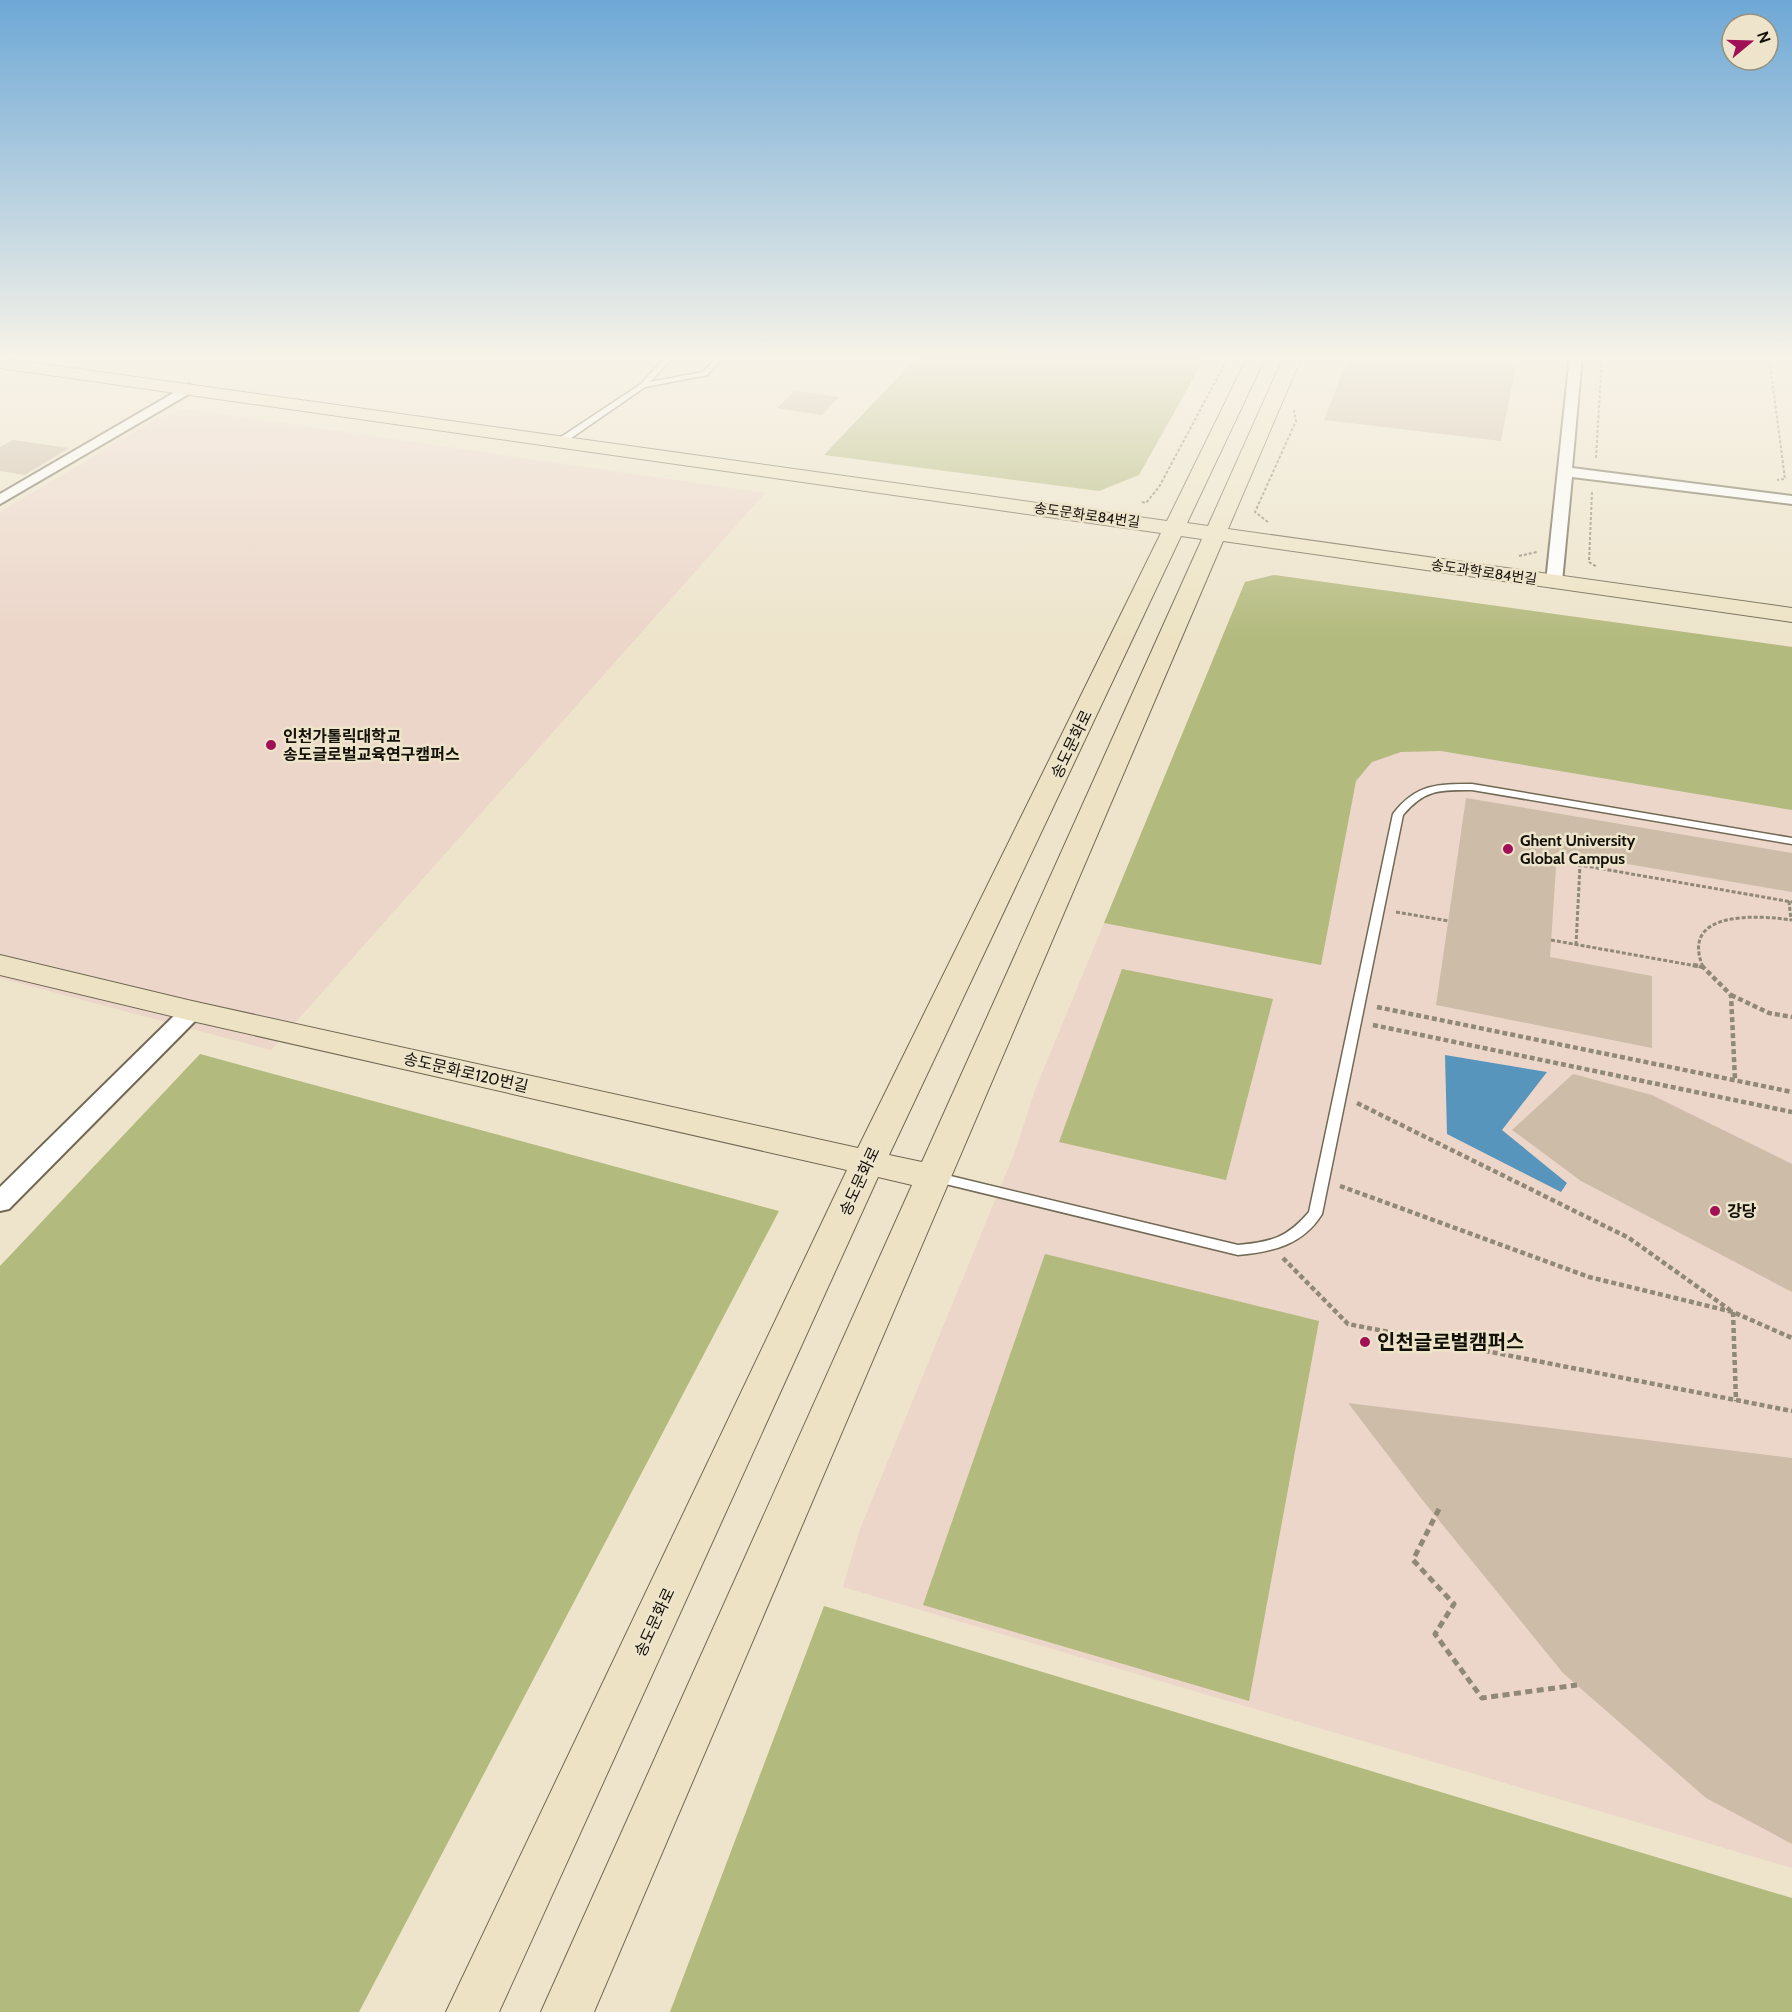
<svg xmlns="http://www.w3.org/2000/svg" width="1792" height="2012" font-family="Cabin,'Noto Sans KR',sans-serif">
	<rect width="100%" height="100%" fill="#ede4cb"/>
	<g fill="#ecd5c9">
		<path d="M187,409L765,493L271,1050L0,978V512L159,417Z"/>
		<path d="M1274,575L1792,647V1868L843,1587L860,1529L1014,1154L1035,1090L1245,582Z"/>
	</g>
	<g fill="#b3ba7d">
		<path d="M918,356H1206L1139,475L1099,491L824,455Z"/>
		<path d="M1274,575L1792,647V810L1441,751L1401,752L1372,762L1356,781L1321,965L1104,923L1245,582Z"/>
		<path d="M1122,969L1273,999L1226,1180L1059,1142Z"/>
		<path d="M200,1054L779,1211L359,2012H0V1266Z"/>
		<path d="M1045,1254L1319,1321L1249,1701L923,1605Z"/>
		<path d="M824,1606L1792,1898V2012H670Z"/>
	</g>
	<path fill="#5795bc" d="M1445,1055L1547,1072L1502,1130L1567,1183L1561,1192L1447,1134Z"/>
	<g fill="#cdbda8">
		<path d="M1349,356H1433L1516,365L1501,441L1324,420Z"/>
		<path d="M795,391L839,397L822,415L777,408Z"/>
		<path d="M13,440L69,448L25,475L0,471V447Z"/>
		<path d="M1466,798L1792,853V892L1557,852L1550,957L1652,976V1048L1436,1005Z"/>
		<path d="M1573,1074L1652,1095L1792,1164V1292L1581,1181L1512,1130Z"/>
		<path d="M1348,1403L1792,1458V1844L1706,1798L1563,1673L1420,1497Z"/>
	</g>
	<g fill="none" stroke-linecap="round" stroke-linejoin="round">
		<defs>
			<g id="lane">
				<path d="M667,356H674L650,382L703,372L718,356H725L707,375L645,387L564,443H558V439L641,384Z"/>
				<path d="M1472,784L1792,838V844L1472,790C1440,790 1425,789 1403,815L1322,1214C1303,1245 1272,1252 1238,1255L929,1180L927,1177L929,1174L934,1172L1238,1245C1271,1242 1287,1238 1309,1212L1393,814C1416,784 1437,784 1472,784Z"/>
			</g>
			<g id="street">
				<path d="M1570,356H1582L1572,468L1792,496V504L1572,477L1562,582L1554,587L1548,585L1546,582Z"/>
				<path d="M189,384L196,388L194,391L0,504V494Z"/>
				<path d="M192,1004L200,1006L203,1011L200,1016L9,1209L0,1211V1187L184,1006Z"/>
			</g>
			<path id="secondary" d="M1248,356H1266L1187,523L1208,526L1284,356H1302L1228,529L1792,608V622L1223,541L594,2012H541L912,1185L878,1177L499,2012H446L847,1170L192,1021L0,975V955L192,1001L858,1148L1161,533L0,368V358L1167,521ZM1181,536L1202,539L922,1162L889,1155Z"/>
		</defs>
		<use href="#lane" stroke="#716954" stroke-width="3"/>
		<use href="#street" stroke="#716954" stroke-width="4"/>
		<use href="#secondary" stroke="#716954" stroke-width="2"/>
		<g stroke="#908977" stroke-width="2" stroke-dasharray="3 2" stroke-linecap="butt">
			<path d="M1769,356L1785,479L1777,480"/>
			<path d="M1596,458L1602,356"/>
			<path d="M1592,492L1589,562L1597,567"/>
			<path d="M1142,502L1146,503L1159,487L1229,356"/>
			<path d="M1268,522L1255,512L1296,421L1294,410"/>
			<path d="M1519,556L1537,552"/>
		</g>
		<g stroke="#908977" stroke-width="3" stroke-dasharray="4 2" stroke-linecap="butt">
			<path d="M1789,901L1791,920"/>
			<path d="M1396,912L1449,921"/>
			<path d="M1551,940L1702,967"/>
			<path d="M1576,945L1580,865L1792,902"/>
			<path d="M1703,967C1679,910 1758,915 1792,920"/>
		</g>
		<g stroke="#908977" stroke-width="4.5" stroke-dasharray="5 3" stroke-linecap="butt">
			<path d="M1693,965L1703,967L1731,995L1735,1080"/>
			<path d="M1731,995L1769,1013L1792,1017"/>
			<path d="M1377,1007L1792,1092"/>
			<path d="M1373,1025L1792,1112"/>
			<path d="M1357,1103L1629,1238L1730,1310"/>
			<path d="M1340,1186L1589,1277L1733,1312L1792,1338"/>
			<path d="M1283,1258L1348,1324L1792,1411"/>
			<path d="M1733,1312L1736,1401"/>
		</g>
		<path stroke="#908977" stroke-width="5" stroke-dasharray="7 4.5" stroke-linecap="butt" d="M1439,1509L1413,1560L1454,1604L1435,1634L1482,1698L1577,1685"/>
		<use href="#lane" fill="#fff" fill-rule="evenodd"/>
		<use href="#street" fill="#fff" fill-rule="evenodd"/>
		<use href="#secondary" fill="#ede3c4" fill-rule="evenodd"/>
	</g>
	<linearGradient id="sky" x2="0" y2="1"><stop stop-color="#6ea8d6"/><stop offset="0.56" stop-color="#f7f3e8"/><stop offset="1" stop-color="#f7f3e8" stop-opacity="0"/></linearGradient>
	<rect width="1792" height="638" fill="url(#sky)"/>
	<g fill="#a11055" stroke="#ede4cb" stroke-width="2">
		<circle cx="271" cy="745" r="6"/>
		<circle cx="1508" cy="849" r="6"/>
		<circle cx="1715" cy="1211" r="6"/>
		<circle cx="1365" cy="1342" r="6"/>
	</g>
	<g text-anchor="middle" stroke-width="5" stroke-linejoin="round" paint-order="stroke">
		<g font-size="14" fill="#141109" stroke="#ede4cb">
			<text transform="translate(1087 515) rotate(8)" y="5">송도문화로84번길</text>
			<text transform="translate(1484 572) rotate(8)" y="5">송도과학로84번길</text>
		</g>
		<g font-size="16" font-weight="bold" fill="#141109" stroke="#ede4cb" text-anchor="start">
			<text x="283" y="742">인천가톨릭대학교<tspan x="283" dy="18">송도글로벌교육연구캠퍼스</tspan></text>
			<text x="1520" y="846">Ghent University<tspan x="1520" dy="18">Global Campus</tspan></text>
			<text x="1727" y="1217">강당</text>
		</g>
		<g font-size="16" fill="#141109" stroke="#ede4cb">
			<text transform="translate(1071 744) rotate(-64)" y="6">송도문화로</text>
			<text transform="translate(466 1072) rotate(13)" y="6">송도문화로120번길</text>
			<text transform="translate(859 1181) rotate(-65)" y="6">송도문화로</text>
			<text transform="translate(654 1622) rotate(-65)" y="6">송도문화로</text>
		</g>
		<g font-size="20" font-weight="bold" fill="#141109" stroke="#ede4cb" text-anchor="start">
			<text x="1377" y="1349">인천글로벌캠퍼스</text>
		</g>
	</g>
	<g transform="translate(1750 42) rotate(71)"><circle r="28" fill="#ede4cb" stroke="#96907d" stroke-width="1.5"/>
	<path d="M0-4.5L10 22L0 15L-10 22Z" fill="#a11055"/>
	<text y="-9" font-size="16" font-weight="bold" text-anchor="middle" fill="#141109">N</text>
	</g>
</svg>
